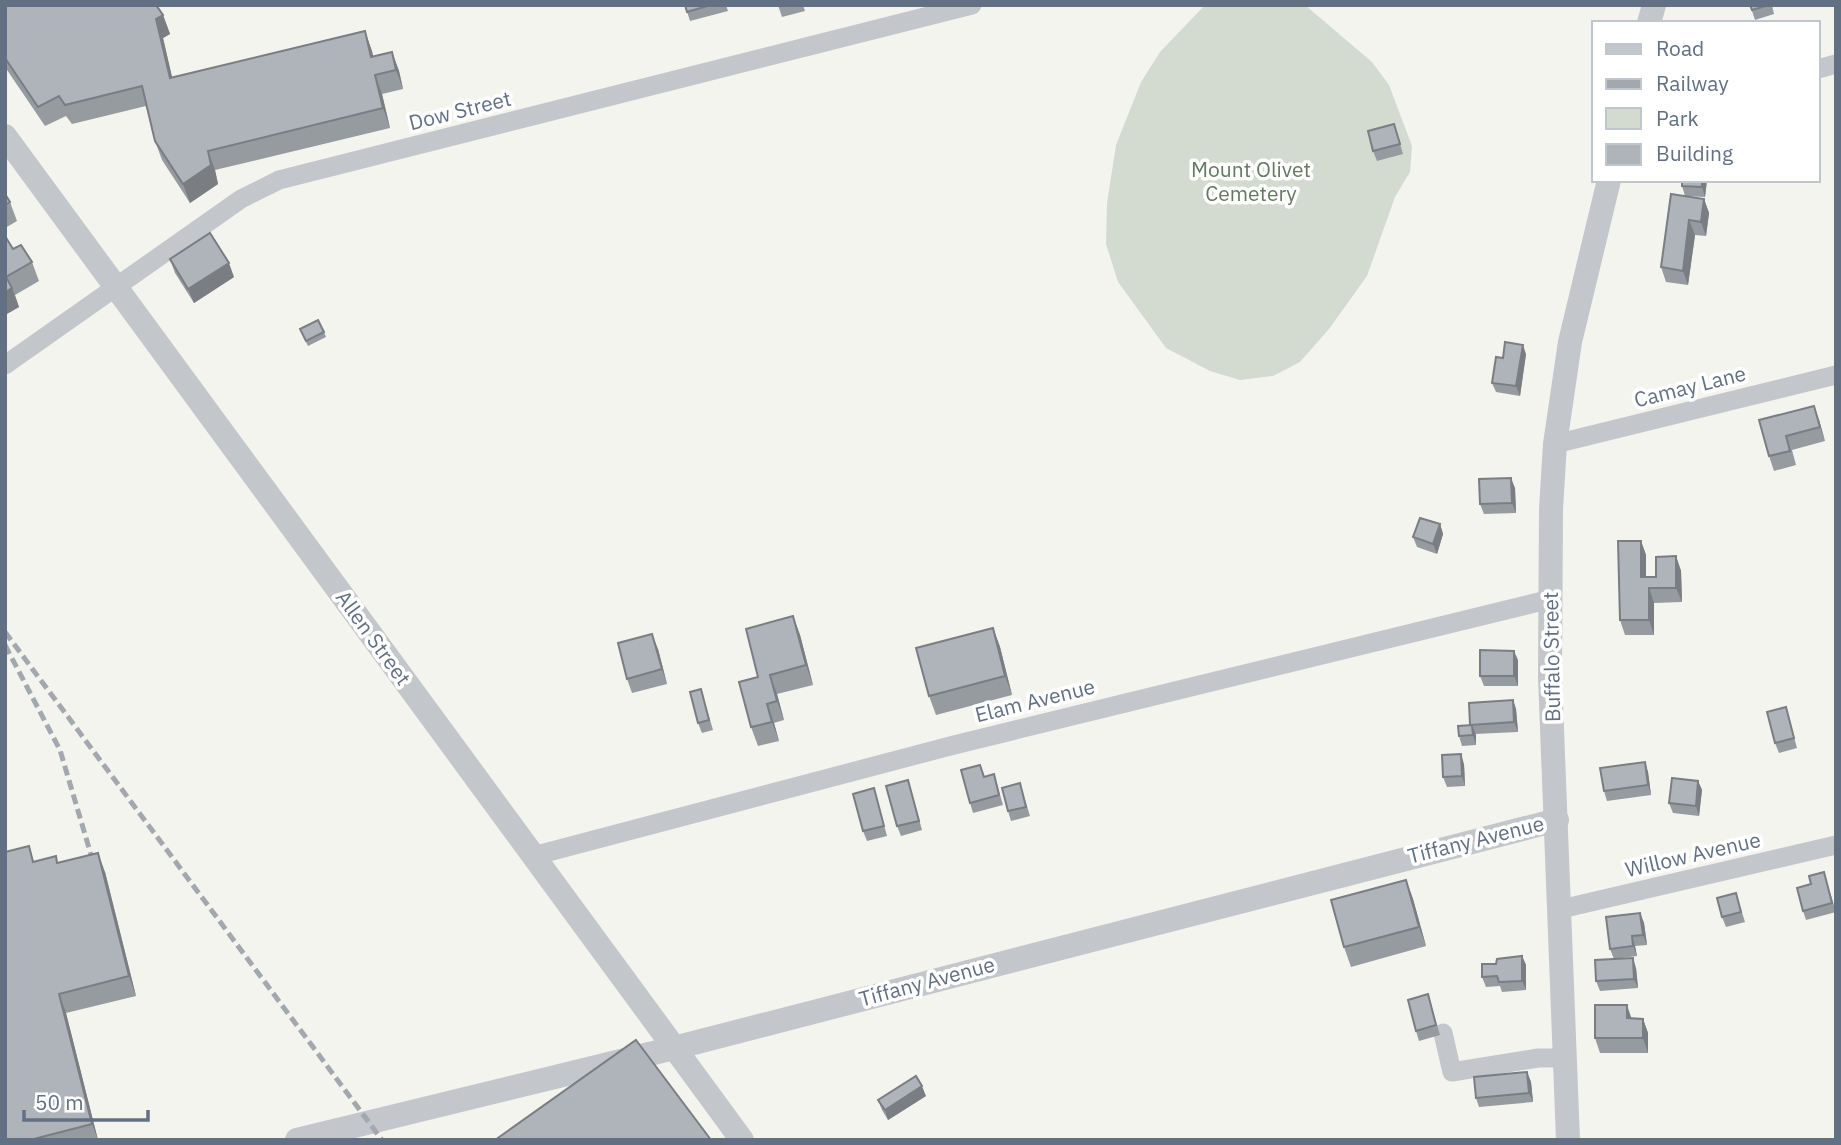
<svg xmlns="http://www.w3.org/2000/svg" width="1841" height="1145" font-family="'IBM Plex Sans',sans-serif">
	<rect width="100%" height="100%" fill="#f4f4ef"/>
	<path fill="#d3dbd0" d="M1205,5H1305L1372,62L1389,85L1412,146L1410,172L1395,197L1367,276L1329,329L1300,362L1273,376L1240,380L1210,371L1166,348L1118,282L1106,244L1107,203L1116,145L1141,82L1160,52Z"/>
	<g fill="none" stroke-linecap="round" stroke-linejoin="round">
		<g stroke="#c3c6ca" stroke-width="19">
			<path d="M1818,69L1836,64"/>
			<path d="M5,365L241,199L279,180L972,5"/>
			<path d="M1555,444L1836,375"/>
			<path d="M533,856L954,745L1551,599"/>
			<path d="M1561,909L1836,845"/>
			<path d="M1443,1033L1452,1072L1538,1058H1566"/>
		</g>
		<g stroke="#c3c6ca" stroke-width="24">
			<path d="M1649,23L1654,5"/>
			<path d="M5,136L742,1140"/>
			<path d="M297,1140L674,1048L1557,820"/>
			<path d="M1568,1140L1550,677L1551,509L1555,444L1570,342L1609,180"/>
		</g>
		<g stroke="#a3a8af" stroke-width="5" stroke-dasharray="10 5" stroke-linecap="butt">
			<path d="M5,632L382,1140"/>
			<path d="M5,645L60,750L97,875"/>
		</g>
	</g>
	<g fill="#969ba0">
		<path d="M5,5L163,15L170,34L163,38L172,78L365,31L373,57L392,52L399,71L403,89L382,94L390,128L215,170L218,184L190,203L162,160L155,141L146,106L72,124L66,116L45,126L5,67Z"/>
		<path d="M685,5H726L728,11L690,21Z"/>
		<path d="M778,5H803L805,11L782,17Z"/>
		<path d="M1750,5H1772L1774,14L1755,20Z"/>
		<path d="M1394,124L1403,154L1377,161L1373,151Z"/>
		<path d="M1682,180H1707L1705,197L1685,196L1682,186Z"/>
		<path d="M5,194L10,202L17,221L5,228Z"/>
		<path d="M1671,194L1704,199L1709,213L1706,236L1695,235L1688,285L1666,282L1661,267Z"/>
		<path d="M5,236L13,249L32,262L39,281L15,295L19,307L5,315Z"/>
		<path d="M170,259L234,277L194,303L175,273Z"/>
		<path d="M324,332L326,337L308,346L302,334Z"/>
		<path d="M1526,354L1520,396L1496,392L1492,383L1503,358Z"/>
		<path d="M1759,420H1819L1825,441L1792,450L1796,465L1774,471L1769,456Z"/>
		<path d="M1515,488L1516,513L1484,514L1480,504Z"/>
		<path d="M1440,524L1443,534L1437,554L1417,547L1413,537Z"/>
		<path d="M1641,541L1646,555V577H1656L1676,556L1681,571L1682,602L1654,603V635H1625L1620,620Z"/>
		<path d="M793,616L800,635L813,685L777,694L784,720L774,723L779,741L758,746L751,727L758,677Z"/>
		<path d="M993,628L1000,647L1012,695L936,715L929,696Z"/>
		<path d="M658,649L667,684L632,693L627,679Z"/>
		<path d="M1518,660V686H1484L1480,676Z"/>
		<path d="M701,689L713,730L702,733L698,723Z"/>
		<path d="M1513,700L1516,709L1518,732L1475,734L1476,745L1462,746L1459,736L1471,725Z"/>
		<path d="M1786,707L1797,748L1779,753L1775,743Z"/>
		<path d="M1645,762L1648,772L1651,795L1607,801L1604,791Z"/>
		<path d="M1464,764L1465,786L1447,787L1443,777Z"/>
		<path d="M985,776L997,784L1003,805L973,813L970,803Z"/>
		<path d="M1698,781L1702,790L1699,816L1673,813L1669,803Z"/>
		<path d="M874,788L887,836L867,841L863,831Z"/>
		<path d="M911,790L922,830L901,836L897,826Z"/>
		<path d="M1023,793L1030,816L1011,821L1008,811Z"/>
		<path d="M29,846L34,862L56,856L58,863L105,872L136,996L66,1013L98,1140H5Z"/>
		<path d="M1824,872L1836,912L1806,920L1803,911L1811,884Z"/>
		<path d="M1406,880L1413,899L1426,946L1351,967L1344,947Z"/>
		<path d="M1736,893L1745,922L1726,927L1722,917Z"/>
		<path d="M1640,913L1644,923L1647,945L1635,946L1637,956L1614,959L1610,949Z"/>
		<path d="M1522,956L1526,965V990L1502,992L1500,986L1486,987L1482,977L1496,964Z"/>
		<path d="M1636,968L1638,988L1600,991L1596,981Z"/>
		<path d="M1428,994L1440,1035L1419,1041L1416,1031Z"/>
		<path d="M1632,1018L1643,1019L1648,1033V1053H1600L1595,1038Z"/>
		<path d="M1527,1072L1531,1082L1533,1102L1479,1107L1476,1098Z"/>
		<path d="M926,1096L888,1120L882,1110L878,1100Z"/>
	</g>
	<g fill="#7a7e82">
		<path d="M163,15L170,34L163,38L177,98L170,78L156,19Z"/>
		<path d="M365,31L372,51L378,76L371,57Z"/>
		<path d="M392,52L399,71L403,89L396,70Z"/>
		<path d="M375,75L382,94L390,128L383,108Z"/>
		<path d="M208,151L215,170L218,184L190,203L183,184Z"/>
		<path d="M1702,180H1707L1705,197L1702,187Z"/>
		<path d="M1704,199L1709,213L1706,236L1701,222Z"/>
		<path d="M1689,220L1695,235L1688,285L1683,271Z"/>
		<path d="M229,263L234,277L194,303L188,289Z"/>
		<path d="M12,288L19,307L5,315V292Z"/>
		<path d="M1523,345L1526,354L1520,396L1516,386Z"/>
		<path d="M1814,406L1819,420L1825,441L1820,427Z"/>
		<path d="M1511,478L1515,488L1516,513L1512,503Z"/>
		<path d="M1440,524L1443,534L1437,554L1433,544Z"/>
		<path d="M1641,541L1646,555V592L1641,577Z"/>
		<path d="M1676,556L1681,571L1682,602L1676,588Z"/>
		<path d="M1649,588L1654,603V635L1649,620Z"/>
		<path d="M793,616L800,635L813,685L806,665Z"/>
		<path d="M993,628L1000,647L1012,695L1005,676Z"/>
		<path d="M652,634L658,649L667,684L662,669Z"/>
		<path d="M1514,651L1518,660V686L1514,676Z"/>
		<path d="M770,675L777,694L784,720L777,701Z"/>
		<path d="M1513,700L1516,709L1518,732L1514,722Z"/>
		<path d="M767,704L774,723L779,741L772,722Z"/>
		<path d="M1472,725L1476,735V745L1473,735Z"/>
		<path d="M1461,754L1464,764L1465,786L1462,776Z"/>
		<path d="M1645,762L1648,772L1651,795L1648,785Z"/>
		<path d="M1698,781L1702,790L1699,816L1696,806Z"/>
		<path d="M98,853L105,872L136,996L129,976Z"/>
		<path d="M1406,880L1413,899L1426,946L1419,927Z"/>
		<path d="M1640,913L1644,923L1647,945L1643,935Z"/>
		<path d="M1632,936L1635,946L1637,956L1633,946Z"/>
		<path d="M1522,956L1526,965V990L1522,981Z"/>
		<path d="M1633,958L1636,968L1638,988L1634,979Z"/>
		<path d="M59,994L66,1013L98,1140L92,1124Z"/>
		<path d="M1627,1005L1632,1020L1627,1018Z"/>
		<path d="M1643,1019L1648,1033V1053L1643,1038Z"/>
		<path d="M1527,1072L1531,1082L1533,1102L1529,1093Z"/>
		<path d="M922,1086L926,1096L888,1120L885,1110Z"/>
	</g>
	<g fill="#aeb4ba" stroke="#7a7e82" stroke-width="2">
		<path d="M5,5H156L163,15L156,19L170,78L365,31L371,57L392,52L396,70L375,75L383,108L208,151L211,165L183,184L155,141L142,86L65,105L59,96L38,107L5,58Z"/>
		<path d="M685,5H711L687,12Z"/>
		<path d="M1750,5H1769L1752,10Z"/>
		<path d="M1394,124L1400,144L1373,151L1368,131Z"/>
		<path d="M1682,180H1702V187L1682,186Z"/>
		<path d="M5,194L10,202L5,205Z"/>
		<path d="M1671,194L1704,199L1701,222L1689,220L1683,271L1661,267Z"/>
		<path d="M210,233L229,263L188,289L170,259Z"/>
		<path d="M5,236L13,249L21,245L32,262L6,277L12,288L5,292Z"/>
		<path d="M318,320L324,332L306,341L300,329Z"/>
		<path d="M1505,342L1523,345L1516,386L1492,383L1496,357L1503,358Z"/>
		<path d="M1814,406L1820,427L1786,436L1790,451L1769,456L1759,420Z"/>
		<path d="M1511,478L1512,503L1480,504L1479,479Z"/>
		<path d="M1420,518L1440,524L1433,544L1413,537Z"/>
		<path d="M1618,541H1641V577H1656V557L1676,556V588H1649V620H1620Z"/>
		<path d="M793,616L806,665L770,675L777,701L767,704L772,722L751,727L739,682L758,677L746,629Z"/>
		<path d="M993,628L1005,676L929,696L916,648Z"/>
		<path d="M652,634L662,669L627,679L618,643Z"/>
		<path d="M1480,650L1514,651V676H1480Z"/>
		<path d="M701,689L709,720L698,723L690,692Z"/>
		<path d="M1513,700L1514,722L1470,725L1469,703Z"/>
		<path d="M1786,707L1794,738L1775,743L1767,712Z"/>
		<path d="M1472,725L1473,735L1459,736L1458,726Z"/>
		<path d="M1461,754L1462,776L1443,777L1442,755Z"/>
		<path d="M1645,762L1648,785L1604,791L1600,768Z"/>
		<path d="M980,765L984,777L994,774L999,795L970,803L961,770Z"/>
		<path d="M1672,778L1698,781L1696,806L1669,803Z"/>
		<path d="M908,780L919,821L897,826L886,786Z"/>
		<path d="M1020,783L1026,807L1008,811L1002,788Z"/>
		<path d="M874,788L884,826L863,831L853,794Z"/>
		<path d="M29,846L33,862L56,856L57,863L98,853L129,976L59,994L92,1124L30,1140H5V852Z"/>
		<path d="M1824,872L1832,903L1803,911L1797,888L1811,884L1809,876Z"/>
		<path d="M1406,880L1419,927L1344,947L1331,900Z"/>
		<path d="M1736,893L1741,912L1722,917L1717,898Z"/>
		<path d="M1640,913L1643,935L1632,936L1633,946L1610,949L1606,917Z"/>
		<path d="M1522,956V981L1499,982L1497,976L1482,977V964H1496L1497,959Z"/>
		<path d="M1633,958L1634,979L1596,981L1595,960Z"/>
		<path d="M1428,994L1436,1025L1416,1031L1408,1000Z"/>
		<path d="M1595,1005H1627V1018L1643,1019V1038H1595Z"/>
		<path d="M636,1040L711,1140H495Z"/>
		<path d="M1527,1072L1529,1093L1476,1098L1474,1077Z"/>
		<path d="M916,1076L922,1086L885,1110L878,1100Z"/>
	</g>
	<g text-anchor="middle" stroke-width="7" stroke-linejoin="round" paint-order="stroke">
		<g font-size="21" fill="#617083" stroke="#fff">
			<text transform="translate(460 111) rotate(-14)" y="7">Dow Street</text>
			<text transform="translate(1690 387) rotate(-14)" y="7">Camay Lane</text>
			<text transform="translate(373 638) rotate(54)" y="7">Allen Street</text>
			<text transform="translate(1552 657) rotate(-91)" y="7">Buffalo Street</text>
			<text transform="translate(1035 701) rotate(-14)" y="7">Elam Avenue</text>
			<text transform="translate(1476 840) rotate(-14)" y="7">Tiffany Avenue</text>
			<text transform="translate(1693 855) rotate(-13)" y="7">Willow Avenue</text>
			<text transform="translate(927 982) rotate(-15)" y="7">Tiffany Avenue</text>
		</g>
		<g font-size="21" fill="#637960" stroke="#fff">
			<text x="1251" y="177">Mount Olivet<tspan x="1251" dy="24">Cemetery</tspan></text>
		</g>
	</g>
	<rect width="1841" height="1145" fill="none" stroke="#617083" stroke-width="14"/>
	<rect x="1592" y="21" width="228" height="161" fill="#ffffff" stroke="#c0c6cd" stroke-width="2"/>
	<rect x="1606" y="44" width="35" height="10" fill="#c3c6ca" stroke="#c0c6cd" stroke-width="2"/>
	<text x="1656" y="56" font-size="21" fill="#617083">Road</text>
	<rect x="1606" y="79" width="35" height="10" fill="#a3a8af" stroke="#c0c6cd" stroke-width="2"/>
	<text x="1656" y="91" font-size="21" fill="#617083">Railway</text>
	<rect x="1606" y="108" width="35" height="21" fill="#d3dbd0" stroke="#c0c6cd" stroke-width="2"/>
	<text x="1656" y="126" font-size="21" fill="#617083">Park</text>
	<rect x="1606" y="144" width="35" height="21" fill="#aeb4ba" stroke="#c0c6cd" stroke-width="2"/>
	<text x="1656" y="161" font-size="21" fill="#617083">Building</text>
	<path d="M24 1110v10h124v-10" fill="none" stroke="#617083" stroke-width="3.5"/>
	<text x="35" y="1110" font-size="21" fill="#617083" stroke="#ffffff" stroke-width="5" paint-order="stroke">50 m</text>
</svg>
